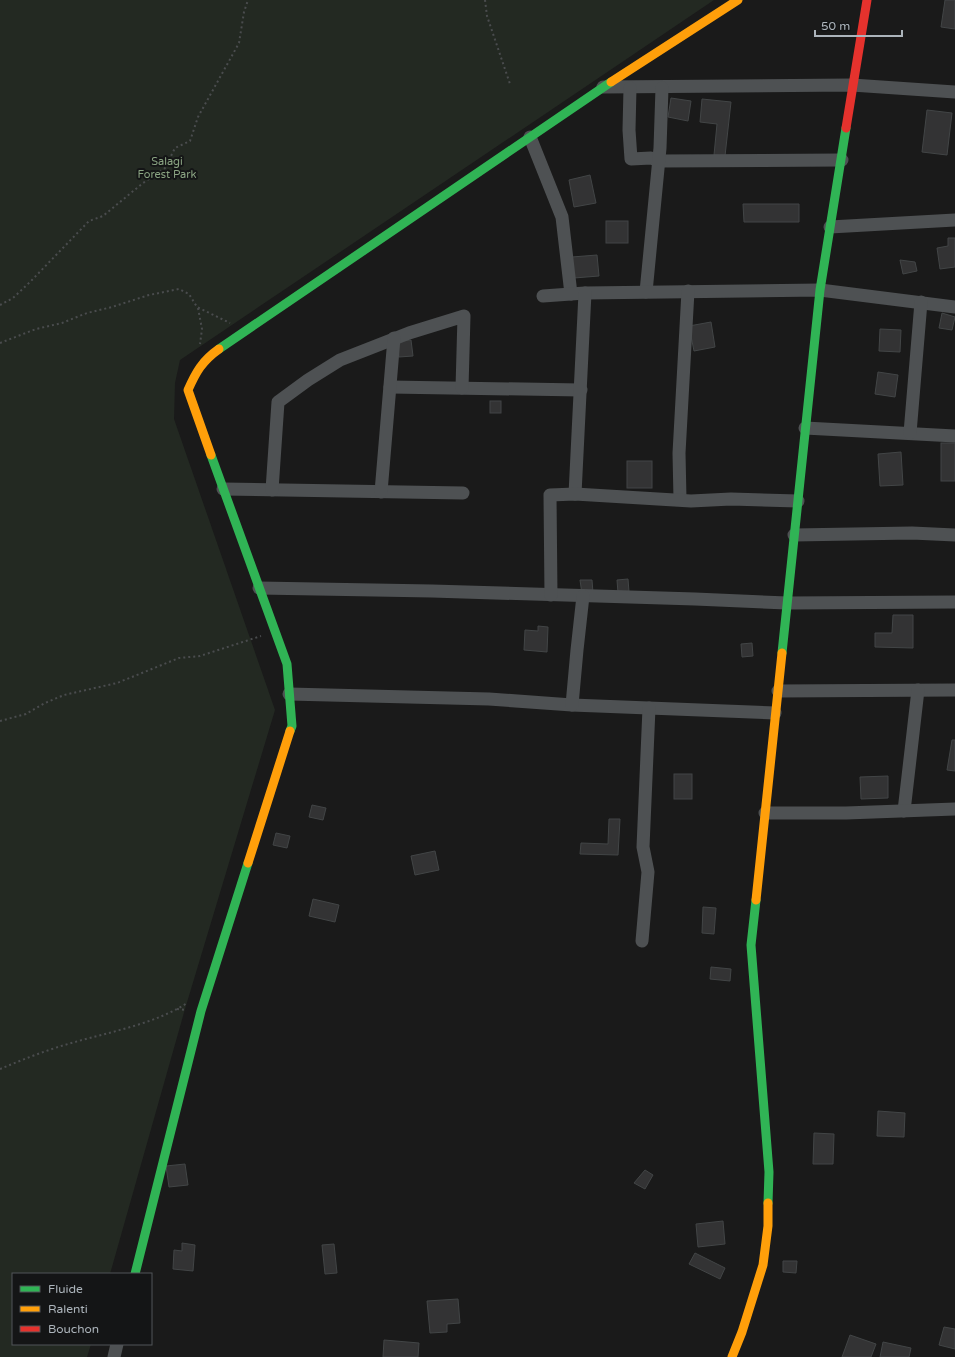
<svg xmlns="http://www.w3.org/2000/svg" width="955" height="1357" font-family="'Varela Round',sans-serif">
	<rect width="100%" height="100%" fill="#1a1a1a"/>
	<path fill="#232922" d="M0,0H714L180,360L175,383L174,419L275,710L185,1009L110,1274H13V1344H91L87,1357H0Z"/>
	<g fill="#333334" stroke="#424546">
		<path d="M945,0H955V29L941,27Z"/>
		<path d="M671,98L691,101L688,121L668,117Z"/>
		<path d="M702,99L731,102L725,156L714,155L717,124L700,122Z"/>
		<path d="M927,110L952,113L947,155L922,152Z"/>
		<path d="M590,175L596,203L574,207L569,180Z"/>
		<path d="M743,204H799V222H744Z"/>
		<rect x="606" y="221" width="22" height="22"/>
		<path d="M948,238H955V267L940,269L937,248L948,246Z"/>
		<path d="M597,255L599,276L574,278L572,257Z"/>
		<path d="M900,260L915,262L917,271L903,274Z"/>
		<path d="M942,313L955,317L952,330L939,328Z"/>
		<path d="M711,322L715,347L694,351L689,326Z"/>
		<path d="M880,329L901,330L900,352L879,351Z"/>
		<path d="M411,340L413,356L399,357L397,341Z"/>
		<path d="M878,372L898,375L895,397L875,394Z"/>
		<rect x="490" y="401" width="11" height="12"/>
		<rect x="941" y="443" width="14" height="38"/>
		<path d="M901,452L903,485L880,486L878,454Z"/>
		<rect x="627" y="461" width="25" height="27"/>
		<path d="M628,579L629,592L618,593L617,580Z"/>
		<path d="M580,580H592L593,593L582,594Z"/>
		<path d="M893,615H913V648L875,647V633H892Z"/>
		<path d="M538,626L548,627L547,652L524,650L525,630L538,631Z"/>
		<path d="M752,643L753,656L742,657L741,644Z"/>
		<path d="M952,740H955V771L947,770Z"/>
		<rect x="674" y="774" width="18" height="25"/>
		<path d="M888,776V798L861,799L860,777Z"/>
		<path d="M312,805L326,808L323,820L309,817Z"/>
		<path d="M609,819H620L618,855L580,854L581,843L608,844Z"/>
		<path d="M276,833L290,836L287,848L273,845Z"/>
		<path d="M435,851L439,870L415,875L411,856Z"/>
		<path d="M313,899L339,905L335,922L309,916Z"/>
		<path d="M703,907L716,908L714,934L702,933Z"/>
		<path d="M711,967L731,969L730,981L710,979Z"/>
		<path d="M878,1111L905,1113L904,1137L877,1136Z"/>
		<path d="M814,1133L834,1134L833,1164H813Z"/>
		<path d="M185,1164L188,1185L169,1187L166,1166Z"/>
		<path d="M645,1170L653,1175L645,1189L634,1183Z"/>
		<path d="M723,1221L725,1244L698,1247L696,1224Z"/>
		<path d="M182,1243L195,1245L193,1271L173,1269L174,1250L182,1251Z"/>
		<path d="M334,1244L337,1273L325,1274L322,1245Z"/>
		<path d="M695,1253L725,1268L720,1279L689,1264Z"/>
		<path d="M783,1261H797L796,1273L783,1272Z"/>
		<path d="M458,1299L460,1323L447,1324V1332L430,1333L427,1301Z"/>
		<path d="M944,1327L955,1329V1349L939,1345Z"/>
		<path d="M850,1335L876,1344L871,1357H842Z"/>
		<path d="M384,1340L419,1343L418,1357H383Z"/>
		<path d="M883,1342L911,1348L909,1357H880Z"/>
	</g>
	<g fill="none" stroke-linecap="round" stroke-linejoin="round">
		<g stroke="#4a4c4e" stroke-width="2" stroke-dasharray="2 3" stroke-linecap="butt">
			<path d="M485,0L487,16L510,84"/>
			<path d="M0,305L13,298L30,282L89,221L103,216L143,183L165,168L175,148L190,141L198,117L239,43L244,12L248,0"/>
			<path d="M198,308L202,329L200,344"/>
			<path d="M0,343L36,329L62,323L87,313L112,307L149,295L179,289L189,294L197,307L230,323"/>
			<path d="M0,721L26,714L45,703L64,695L117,683L179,658L200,656L261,636"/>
			<path d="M177,1009L187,1010"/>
			<path d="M0,1069C24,1059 49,1049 75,1042C110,1032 157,1023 187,1003"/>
		</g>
		<g stroke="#4e5153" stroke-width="13">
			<path d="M603,87L852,85L955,92"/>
			<path d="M630,88L629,130L631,159L651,158L659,161L842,160"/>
			<path d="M530,137L562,217L571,294"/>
			<path d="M830,227L955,220"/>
			<path d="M646,292L660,148L662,88"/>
			<path d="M543,296L585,293L820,290L955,307"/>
			<path d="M390,387L581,390"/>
			<path d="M805,428L955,436"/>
			<path d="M910,433L921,302"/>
			<path d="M223,489L463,493"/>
			<path d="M272,490L278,402L308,380L340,360L409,333L464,316L462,388"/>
			<path d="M381,492L394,338"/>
			<path d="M575,494L585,293"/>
			<path d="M680,499L679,453L688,291"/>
			<path d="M794,535L912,533L955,535"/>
			<path d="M259,588L432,591L695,599L787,603L955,602"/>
			<path d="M551,595L550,495L575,494L691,501L731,499L798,501"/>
			<path d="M778,691L955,690"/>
			<path d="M289,694L489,699L572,705L775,713"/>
			<path d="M572,705L577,650L583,596"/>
			<path d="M904,811L918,690"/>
			<path d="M765,813H846L955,809"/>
			<path d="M642,941L648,872L643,847L649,708"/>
			<path d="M114,1357L117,1344"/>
		</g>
		<g stroke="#30b455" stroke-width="9">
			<path d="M219,349L611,82"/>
			<path d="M211,455L287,664L292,726L290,731"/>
			<path d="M782,653L820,290L846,128"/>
			<path d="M756,900L751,945L769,1172L768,1203"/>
			<path d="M135,1274L201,1011L248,863"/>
		</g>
		<g stroke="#ff9f0a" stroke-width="9">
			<path d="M611,82L738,0"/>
			<path d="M211,455L188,390C196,372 202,361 219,349"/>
			<path d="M248,863L290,731"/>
			<path d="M756,900L782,653"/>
			<path d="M732,1357L742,1332L763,1265L768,1226V1203"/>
		</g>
		<path stroke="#e5322d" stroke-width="9" d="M846,128L867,0"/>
	</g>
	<g text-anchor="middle" stroke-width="4" stroke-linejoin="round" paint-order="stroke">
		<g font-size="11" fill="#8ba583" stroke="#141516">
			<text x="167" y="165">Salagi<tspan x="167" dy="13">Forest Park</tspan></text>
		</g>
	</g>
	<rect x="12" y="1273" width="140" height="72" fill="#141516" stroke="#515558"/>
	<rect x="20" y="1286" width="20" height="6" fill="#30b455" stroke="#515558"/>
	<text x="48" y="1293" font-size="12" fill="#acb4bb">Fluide</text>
	<rect x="20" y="1306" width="20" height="6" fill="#ff9f0a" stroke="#515558"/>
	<text x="48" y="1313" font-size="12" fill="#acb4bb">Ralenti</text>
	<rect x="20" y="1326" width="20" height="6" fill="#e5322d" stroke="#515558"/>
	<text x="48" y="1333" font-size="12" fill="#acb4bb">Bouchon</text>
	<path d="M815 30v6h87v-6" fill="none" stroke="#acb4bb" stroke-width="2"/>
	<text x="821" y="30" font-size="12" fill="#acb4bb" stroke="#141516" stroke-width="3" paint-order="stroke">50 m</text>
</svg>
